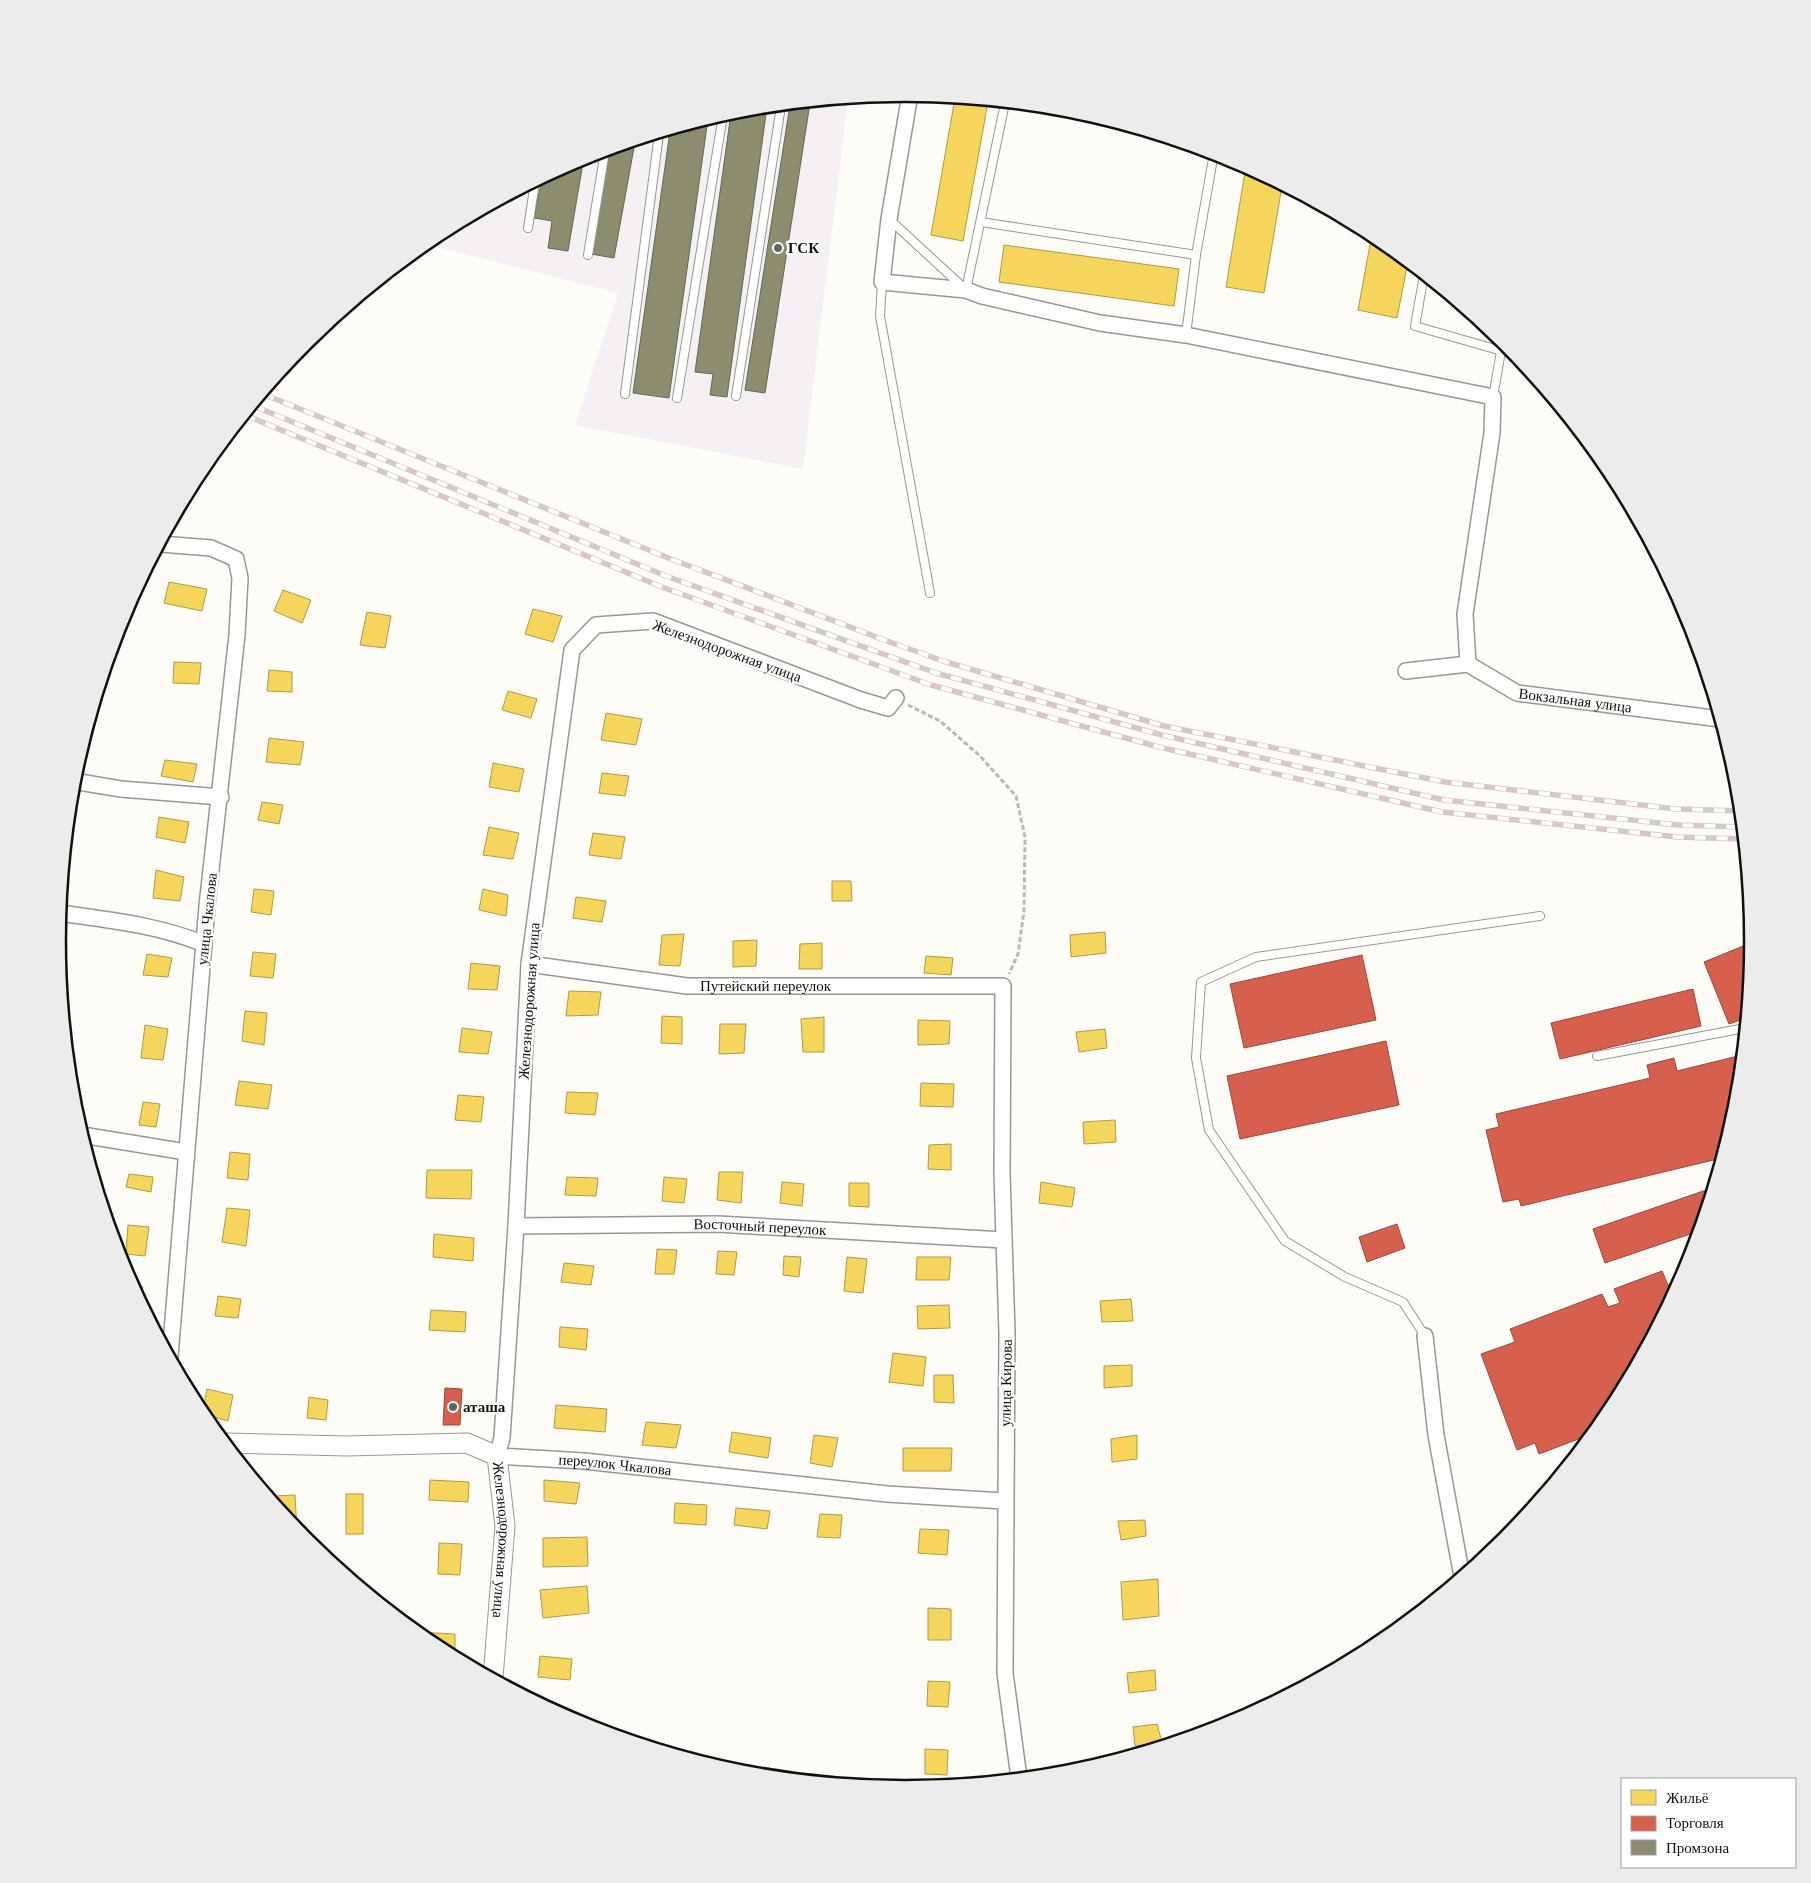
<svg xmlns="http://www.w3.org/2000/svg" width="1811" height="1883" font-family="Georgia,serif">
	<rect width="100%" height="100%" fill="#fdfcf7"/>
	<path fill="#f5f0f3" d="M848,99L803,469L575,425L618,293L425,244L435,236L581,158L740,110Z"/>
	<g fill="#f6d55c" stroke="#b19a46">
		<path d="M955,98L988,102L963,241L931,235Z"/>
		<path d="M1246,166L1282,186L1264,293L1226,287Z"/>
		<path d="M1372,234L1408,262L1397,318L1358,310Z"/>
		<path d="M1004,245L1179,269L1174,306L999,282Z"/>
		<path d="M169,582L207,589L202,611L164,603Z"/>
		<path d="M283,590L311,600L302,623L274,611Z"/>
		<path d="M533,609L562,616L553,642L525,634Z"/>
		<path d="M367,612L391,616L385,648L360,645Z"/>
		<path d="M174,662L201,663L199,684L173,683Z"/>
		<path d="M269,670L292,672V692L267,691Z"/>
		<path d="M508,691L537,699L531,718L502,710Z"/>
		<path d="M99,693H102L93,734L87,733Z"/>
		<path d="M606,713L642,719L636,745L601,740Z"/>
		<path d="M269,738L304,742L300,765L266,762Z"/>
		<path d="M165,760L197,764L193,782L161,776Z"/>
		<path d="M493,763L524,769L519,792L489,787Z"/>
		<path d="M602,773L629,776L625,796L599,793Z"/>
		<path d="M262,802L283,805L279,824L258,820Z"/>
		<path d="M159,817L189,822L185,843L156,837Z"/>
		<path d="M489,827L519,833L513,859L483,855Z"/>
		<path d="M593,833L625,837L621,859L589,855Z"/>
		<path d="M156,870L184,877L180,901L153,898Z"/>
		<path d="M832,881H851L852,901H832Z"/>
		<path d="M254,889L274,891L271,915L251,912Z"/>
		<path d="M483,889L508,895L506,916L479,910Z"/>
		<path d="M576,897L606,901L602,922L573,918Z"/>
		<path d="M1105,932L1106,953L1071,957L1070,935Z"/>
		<path d="M684,934L680,966L659,965L662,935Z"/>
		<path d="M757,940L756,966L733,967V941Z"/>
		<path d="M822,943V969H799L800,944Z"/>
		<path d="M253,952L276,954L273,978L250,976Z"/>
		<path d="M147,954L172,958L168,977L143,975Z"/>
		<path d="M926,956L953,958L951,975L924,973Z"/>
		<path d="M471,963L500,966L497,990L468,989Z"/>
		<path d="M569,991L601,992L598,1015L566,1016Z"/>
		<path d="M245,1011L267,1013L264,1045L242,1041Z"/>
		<path d="M662,1016L682,1017V1044L661,1043Z"/>
		<path d="M824,1017V1052H803L801,1019Z"/>
		<path d="M918,1020L950,1021L949,1044L918,1045Z"/>
		<path d="M720,1024H746L744,1053L719,1054Z"/>
		<path d="M145,1025L168,1029L163,1060L141,1058Z"/>
		<path d="M462,1028L492,1032L488,1054L459,1052Z"/>
		<path d="M1105,1029L1107,1048L1079,1052L1076,1032Z"/>
		<path d="M239,1081L272,1085L268,1109L235,1105Z"/>
		<path d="M921,1083L954,1084L953,1107L920,1106Z"/>
		<path d="M567,1092L598,1093L595,1115L565,1113Z"/>
		<path d="M458,1095L484,1097L481,1122L455,1120Z"/>
		<path d="M143,1102L160,1104L156,1127L139,1125Z"/>
		<path d="M1115,1120L1116,1142L1084,1144L1083,1122Z"/>
		<path d="M951,1144V1170L928,1169L929,1145Z"/>
		<path d="M230,1152L250,1154L248,1180L227,1178Z"/>
		<path d="M427,1170H472L471,1199L426,1198Z"/>
		<path d="M719,1172H743L741,1203L717,1200Z"/>
		<path d="M129,1174L153,1177L151,1192L126,1187Z"/>
		<path d="M567,1177L598,1178L596,1196L565,1195Z"/>
		<path d="M664,1177L687,1179L684,1203L662,1201Z"/>
		<path d="M782,1182L804,1184L802,1206L780,1203Z"/>
		<path d="M1041,1182L1075,1188L1072,1207L1039,1203Z"/>
		<path d="M849,1183H869V1207L849,1206Z"/>
		<path d="M227,1208L250,1210L246,1246L222,1242Z"/>
		<path d="M128,1225L149,1227L145,1256L126,1254Z"/>
		<path d="M434,1234L474,1238L473,1261L433,1257Z"/>
		<path d="M657,1249L677,1250L674,1274H655Z"/>
		<path d="M718,1251L737,1252L734,1275L716,1274Z"/>
		<path d="M784,1256L801,1257L799,1277L783,1275Z"/>
		<path d="M847,1257L867,1259L863,1293L844,1291Z"/>
		<path d="M917,1257H951L949,1280H916Z"/>
		<path d="M564,1263L594,1266L591,1285L561,1282Z"/>
		<path d="M133,1286L143,1287L140,1300Z"/>
		<path d="M218,1296L241,1299L238,1318L215,1316Z"/>
		<path d="M1131,1299L1133,1321L1102,1322L1100,1301Z"/>
		<path d="M949,1305L950,1328L918,1329L917,1306Z"/>
		<path d="M431,1310L466,1312L465,1332L429,1330Z"/>
		<path d="M560,1327L588,1329L586,1350L559,1347Z"/>
		<path d="M893,1353L926,1357L923,1386L889,1382Z"/>
		<path d="M1132,1365V1386L1104,1388V1366Z"/>
		<path d="M934,1375H953L954,1403L934,1402Z"/>
		<path d="M207,1389L233,1395L228,1421L202,1414Z"/>
		<path d="M309,1397L328,1400L326,1420L307,1418Z"/>
		<path d="M556,1405L607,1409L605,1432L554,1428Z"/>
		<path d="M646,1422L681,1425L676,1448L642,1445Z"/>
		<path d="M732,1432L771,1438L768,1458L729,1452Z"/>
		<path d="M814,1435L838,1438L832,1467L810,1463Z"/>
		<path d="M1137,1435V1459L1112,1462L1111,1439Z"/>
		<path d="M903,1448H952L951,1471H903Z"/>
		<path d="M430,1480L469,1482L468,1502L429,1500Z"/>
		<path d="M544,1480L580,1483L576,1504L544,1501Z"/>
		<rect x="346" y="1494" width="17" height="40"/>
		<path d="M295,1495L297,1530L274,1502V1496Z"/>
		<path d="M675,1503L707,1505L706,1525L674,1523Z"/>
		<path d="M736,1508L770,1511L767,1529L734,1525Z"/>
		<path d="M820,1514L842,1515L840,1538L817,1537Z"/>
		<path d="M1145,1520L1146,1536L1121,1540L1118,1521Z"/>
		<path d="M920,1529L949,1530L947,1555L918,1553Z"/>
		<path d="M587,1537L588,1566L543,1567V1538Z"/>
		<path d="M439,1543L462,1544L460,1575L438,1574Z"/>
		<path d="M1158,1579L1159,1616L1123,1620L1121,1582Z"/>
		<path d="M587,1586L589,1613L543,1618L540,1590Z"/>
		<path d="M928,1608L951,1609V1640H928Z"/>
		<path d="M417,1632L455,1634V1654H448L434,1646Z"/>
		<path d="M540,1656L572,1659L570,1680L538,1677Z"/>
		<path d="M1155,1670L1156,1690L1129,1693L1127,1673Z"/>
		<path d="M928,1681L950,1682L948,1707L927,1706Z"/>
		<path d="M1157,1724L1162,1742L1135,1746L1133,1727Z"/>
		<path d="M925,1749L948,1750L947,1775L925,1774Z"/>
	</g>
	<g fill="#d6604d" stroke="#9b483b">
		<path d="M1753,942L1746,1018L1729,1024L1704,962Z"/>
		<path d="M1362,955L1376,1020L1244,1048L1230,984Z"/>
		<path d="M1693,989L1701,1026L1560,1059L1551,1023Z"/>
		<path d="M1386,1041L1399,1105L1240,1139L1227,1076Z"/>
		<path d="M1738,1056L1741,1067L1737,1107L1722,1158L1521,1206L1519,1199L1503,1202L1486,1130L1499,1127L1496,1114L1650,1078L1647,1065L1674,1058L1677,1071Z"/>
		<path d="M1712,1188L1699,1231L1605,1263L1593,1229Z"/>
		<path d="M1397,1224L1405,1248L1367,1262L1359,1237Z"/>
		<path d="M1662,1271L1668,1285L1678,1281L1679,1284L1610,1413L1594,1433L1539,1454L1535,1443L1517,1450L1481,1354L1515,1342L1510,1329L1602,1294L1608,1307L1620,1303L1614,1289Z"/>
		<path d="M445,1388L462,1389L460,1425H443Z"/>
	</g>
	<g fill="#8c8c6e" stroke="#676752">
		<path d="M810,103L765,393L745,390L790,105Z"/>
		<path d="M767,107L727,397L710,395L713,374L695,372L731,113Z"/>
		<path d="M708,119L669,398L633,393L670,131Z"/>
		<path d="M635,142L614,258L591,254L610,149Z"/>
		<path d="M584,157L568,251L548,248L552,221L534,218L542,179Z"/>
	</g>
	<g fill="none" stroke-linecap="round" stroke-linejoin="round">
		<defs>
			<g id="service">
				<path d="M889,219L966,290L1005,103"/>
				<path d="M981,222L1196,255"/>
				<path d="M528,228L535,182"/>
				<path d="M588,255L605,151"/>
				<path d="M1424,275L1415,326L1516,355"/>
				<path d="M882,282L880,316L930,593"/>
				<path d="M1186,335L1196,255L1214,153"/>
				<path d="M625,394L659,134"/>
				<path d="M736,396L781,106"/>
				<path d="M1493,397L1503,340"/>
				<path d="M677,398L723,115"/>
				<path d="M1597,1056L1745,1028"/>
				<path d="M1425,1336L1403,1302L1345,1277L1285,1241L1209,1130L1196,1058L1201,982L1256,957L1540,916"/>
			</g>
			<g id="minor">
				<path d="M910,94L889,219L882,282L966,290L982,296L1100,323L1186,335L1493,397L1492,433L1465,614L1468,664"/>
				<path d="M161,544L211,548L236,559L240,578L237,635L207,906L170,1356"/>
				<path id="s1" d="M1406,671L1468,664L1517,693L1720,719"/>
				<path id="s2" d="M896,698L888,708L861,700L653,621L596,625L572,650L529,964L516,1226L502,1438L497,1456L584,1461L887,1494L1004,1501"/>
				<path d="M73,781L121,789L221,797"/>
				<path d="M60,913C109,920 158,925 204,944"/>
				<path id="s3" d="M529,964L687,986H1003L1002,1174L1007,1333L1005,1673L1019,1778"/>
				<path d="M82,1135L186,1152"/>
				<path id="s4" d="M516,1226L717,1224L1004,1240"/>
				<path d="M1425,1336L1436,1435L1462,1577"/>
			</g>
			<g id="tertiary">
				<path id="s5" d="M226,1443L347,1446L467,1443L497,1456L505,1526L493,1678"/>
			</g>
		</defs>
		<use href="#service" stroke="#979795" stroke-width="10"/>
		<use href="#minor" stroke="#979795" stroke-width="18"/>
		<use href="#tertiary" stroke="#979795" stroke-width="21"/>
		<path stroke="#b9b9b8" stroke-width="3" stroke-dasharray="5 2.5" stroke-linecap="butt" d="M908,705L940,721L979,755L1016,796L1025,837L1024,911L1018,954L1009,974"/>
		<use href="#service" stroke="#fffffe" stroke-width="8"/>
		<use href="#minor" stroke="#fffffe" stroke-width="15"/>
		<use href="#tertiary" stroke="#fffffe" stroke-width="19"/>
		<defs>
			<g id="rail">
				<path d="M263,394L671,559L887,641L943,661L1164,726L1445,782L1676,809L1741,811"/>
				<path d="M254,406L666,576L936,673L1162,735L1444,800L1678,825L1742,827"/>
				<path d="M245,415L662,587L931,685L1159,747L1442,812L1677,837L1743,839"/>
			</g>
		</defs>
		<use href="#rail" stroke="#d9c6c7" stroke-width="5.5"/>
		<use href="#rail" stroke="#fff" stroke-width="4" stroke-dasharray="11" stroke-linecap="butt"/>
	</g>
	<g fill="#646362" stroke="#fff" stroke-width="2">
		<circle cx="778" cy="248" r="5"/>
		<circle cx="453" cy="1407" r="5"/>
	</g>
	<g text-anchor="middle" stroke-width="5" stroke-linejoin="round" paint-order="stroke">
		<g font-size="15" font-weight="bold" fill="#111" stroke="#fff" text-anchor="start">
			<text x="788" y="253">ГСК</text>
			<text x="463" y="1412">аташа</text>
		</g>
		<g font-size="15" fill="#111" stroke="#fff">
			<text transform="translate(727 651) rotate(20)" y="5">Железнодорожная улица</text>
			<text dy="5" stroke="none"><textPath href="#s1" startOffset="178">Вокзальная улица</textPath></text>
			<text transform="translate(207 919) rotate(-84)" y="5">улица Чкалова</text>
			<text dy="5" stroke="none"><textPath href="#s3" startOffset="238">Путейский переулок</textPath></text>
			<text transform="translate(529 1001) rotate(-86)" y="5">Железнодорожная улица</text>
			<text dy="5" stroke="none"><textPath href="#s4" startOffset="244">Восточный переулок</textPath></text>
			<text transform="translate(1006 1383) rotate(-89)" y="5">улица Кирова</text>
			<text dy="5" stroke="none"><textPath href="#s2" startOffset="1284">переулок Чкалова</textPath></text>
			<text dy="5" stroke="none"><textPath href="#s5" startOffset="358">Железнодорожная улица</textPath></text>
		</g>
	</g>
	<path d="M0 0H1811V1883H0ZM66 941a839 839 0 1 1 1678 0a839 839 0 1 1-1678 0Z" fill="#ececec" fill-rule="evenodd"/>
	<path fill="none" stroke="#111" stroke-width="2.5" d="M66 941a839 839 0 1 1 1678 0a839 839 0 1 1-1678 0Z"/>
	<rect x="1621" y="1778" width="175" height="90" fill="#ffffff" stroke="#a0a0a0"/>
	<rect x="1631" y="1790" width="25" height="15" fill="#f6d55c" stroke="#a0a0a0"/>
	<text x="1666" y="1803" font-size="15" fill="#111111">Жильё</text>
	<rect x="1631" y="1816" width="25" height="15" fill="#d6604d" stroke="#a0a0a0"/>
	<text x="1666" y="1828" font-size="15" fill="#111111">Торговля</text>
	<rect x="1631" y="1840" width="25" height="15" fill="#8c8c6e" stroke="#a0a0a0"/>
	<text x="1666" y="1853" font-size="15" fill="#111111">Промзона</text>
</svg>
